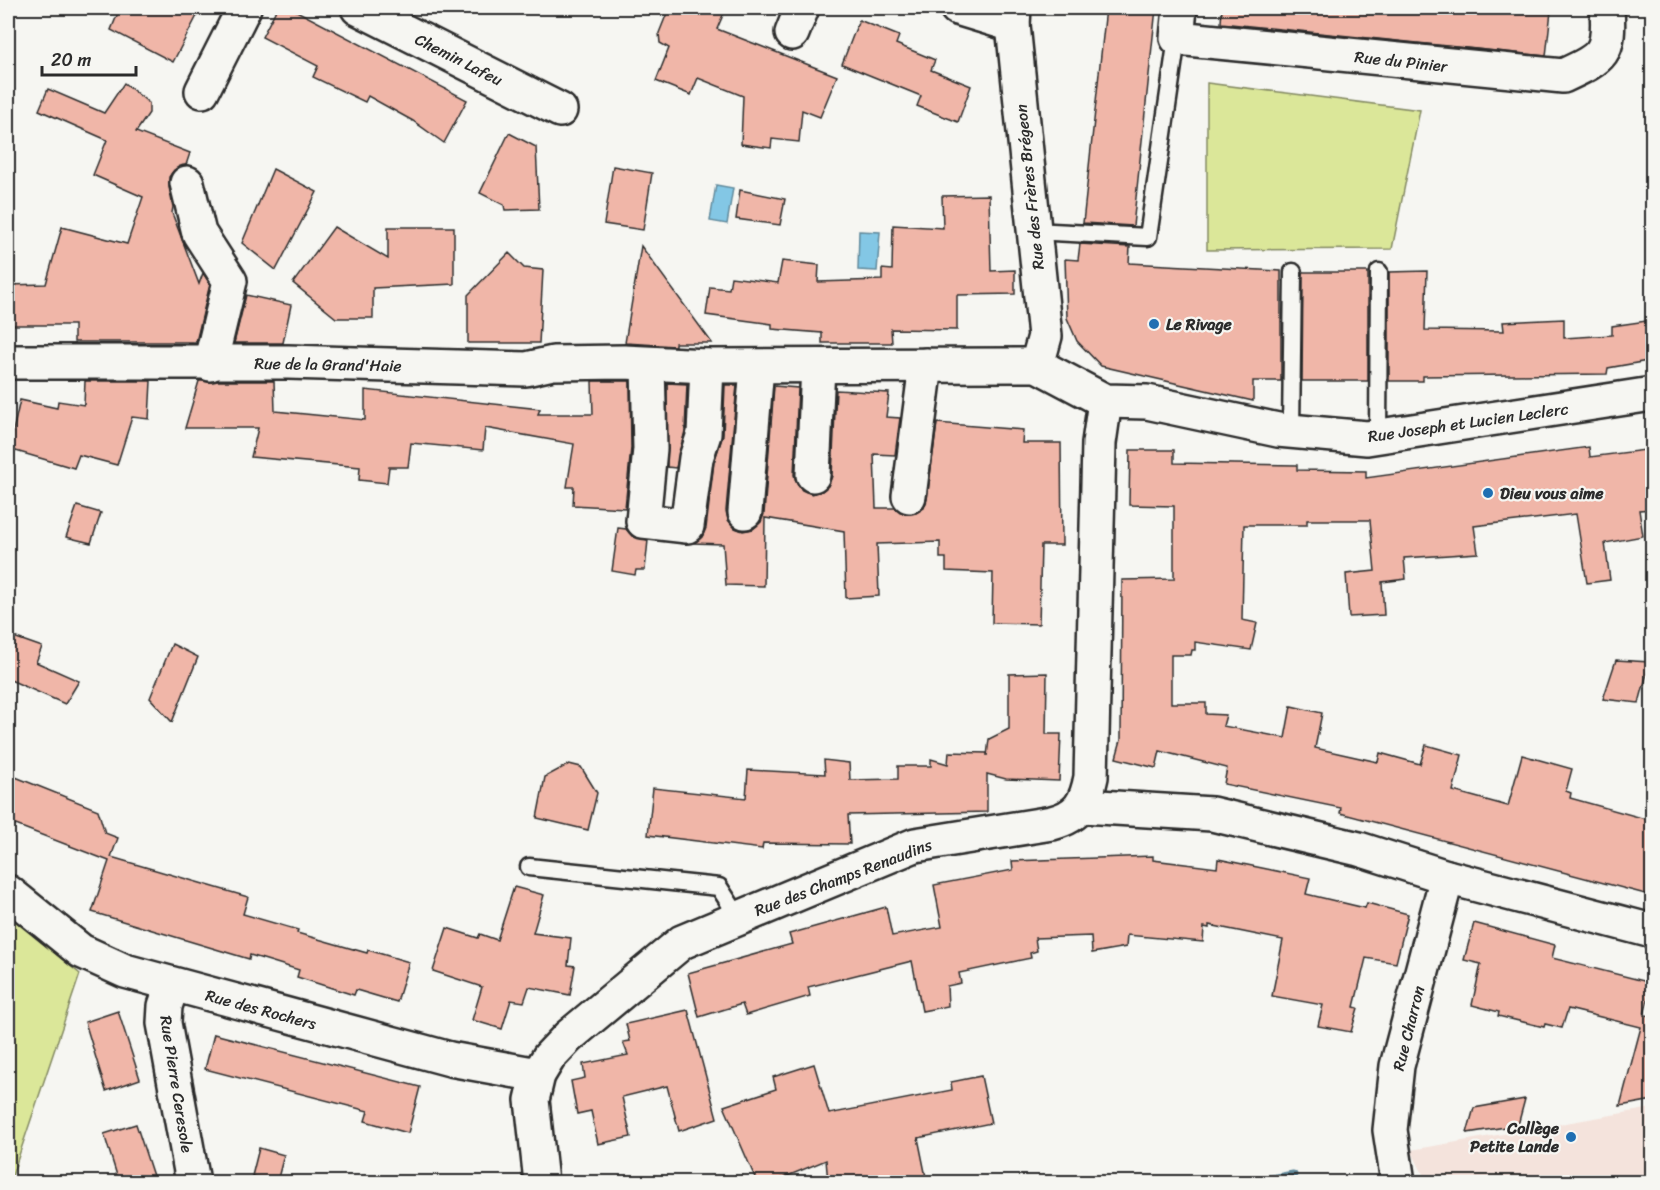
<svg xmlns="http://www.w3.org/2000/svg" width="1660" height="1190" font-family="Sriracha,sans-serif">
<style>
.built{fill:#f4e3dc}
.green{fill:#dbe799;stroke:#838962;stroke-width:1.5}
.water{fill:#83c7e5;stroke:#60899b;stroke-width:1.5}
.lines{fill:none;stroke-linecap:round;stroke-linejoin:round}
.stream{stroke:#60899b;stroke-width:9}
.building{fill:#f0b6a8;stroke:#2b2b2b;stroke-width:1.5}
.lane-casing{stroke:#2b2b2b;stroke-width:21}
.street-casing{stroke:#2b2b2b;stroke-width:38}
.lane{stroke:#f6f6f2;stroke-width:16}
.street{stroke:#f6f6f2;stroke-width:33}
.poi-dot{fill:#1f6fb2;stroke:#f6f6f2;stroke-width:2}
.labels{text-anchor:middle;stroke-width:4.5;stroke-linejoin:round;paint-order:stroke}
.street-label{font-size:16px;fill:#2b2b2b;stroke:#f6f6f2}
.poi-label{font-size:16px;font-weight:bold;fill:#2b2b2b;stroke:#f6f6f2;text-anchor:start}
</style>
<rect width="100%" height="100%" fill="#f6f6f2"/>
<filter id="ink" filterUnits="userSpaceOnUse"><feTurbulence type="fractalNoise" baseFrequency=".0167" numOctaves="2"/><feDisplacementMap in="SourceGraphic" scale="12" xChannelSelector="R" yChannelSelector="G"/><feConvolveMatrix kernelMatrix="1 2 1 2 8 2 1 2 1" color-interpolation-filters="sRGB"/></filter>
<g filter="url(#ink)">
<polygon class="built" points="1652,1108 1652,1182 1427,1182 1411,1150"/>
<g class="green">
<polygon points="1207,83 1420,110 1392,249 1207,250"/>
<polygon points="8,914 80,974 10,1182 8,1182"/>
</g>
<g class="water">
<polygon points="716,185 733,188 727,224 710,221"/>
<polygon points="859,231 880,232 877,271 858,270"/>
</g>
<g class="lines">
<polyline class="stream" points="1255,1182 1293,1175"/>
</g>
<g class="building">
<polygon points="120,8 201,8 173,62 111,30"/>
<polygon points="277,8 291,8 467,100 444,143 413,121 368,96 365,102 313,77 318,66 262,37"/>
<polygon points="669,8 726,8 717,29 837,76 820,117 802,110 799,142 772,139 771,148 741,144 743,96 698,78 691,95 656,81 669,48 660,43 659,33"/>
<polygon points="1106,8 1156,8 1133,226 1083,223"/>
<polygon points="1222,8 1516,8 1551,11 1546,56 1221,23"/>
<polygon points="859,20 899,36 896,44 935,60 931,70 971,86 958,122 917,106 921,96 842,64"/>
<polygon points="124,83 149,103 149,113 136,132 190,153 186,165 174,170 169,177 169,187 173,207 172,213 199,284 203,273 210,284 196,342 74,342 74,325 8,325 8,285 46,284 62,227 127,244 143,197 93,175 107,140 39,110 48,89 104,113"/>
<polygon points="509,133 536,147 539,209 505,210 504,205 480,193"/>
<polygon points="613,166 652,173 643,230 604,224"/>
<polygon points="273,169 317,192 276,270 242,243"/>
<polygon points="740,190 785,199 780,225 736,219"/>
<polygon points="989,195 991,271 1015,270 1015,294 957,295 957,330 891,329 892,343 822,343 822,333 772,329 772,324 706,315 710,287 729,289 731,277 778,283 782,261 819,265 818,282 882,280 882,269 892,270 893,225 943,228 942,196"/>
<polygon points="334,227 388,259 388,227 454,227 454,284 373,288 373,318 336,318 293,283"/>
<polygon points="1080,244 1130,247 1129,263 1281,271 1281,381 1253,381 1253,401 1101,366 1077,341 1067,318 1065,259 1078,260"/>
<polygon points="641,246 712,343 675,343 675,346 625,343"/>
<polygon points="509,253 524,268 543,270 539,343 468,343 468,295"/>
<polygon points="1427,271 1425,330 1504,331 1503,322 1564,319 1564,338 1612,335 1612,326 1653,320 1653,360 1608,368 1607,374 1423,376 1423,381 1389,381 1389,272"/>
<polygon points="1303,272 1368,272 1368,381 1302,381"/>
<polygon points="246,295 291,305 283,343 234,343"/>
<polygon points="85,381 151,381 149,419 132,417 117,465 79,455 74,468 9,449 20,400 57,408 58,401 84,405"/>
<polygon points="199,381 274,381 275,411 365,420 365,390 540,409 538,414 593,414 592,381 630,381 631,448 625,508 573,505 574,487 567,487 574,444 485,428 483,450 411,443 408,467 389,467 387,483 359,480 360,467 251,457 258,428 185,428"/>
<polygon points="667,383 687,384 685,431 676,468 667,467"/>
<polygon points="725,385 737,385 726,511 728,520 735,528 743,531 753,529 761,522 764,514 774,386 798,388 794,475 797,484 802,490 812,494 822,491 828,486 832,476 836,390 889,393 886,417 900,418 895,455 874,454 876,508 896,508 906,514 916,513 924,508 927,499 937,423 1023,430 1022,443 1061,443 1062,545 1041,545 1039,624 992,623 993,573 946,571 946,558 940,558 940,542 877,544 879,596 846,598 844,531 765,518 764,586 726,585 723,544 694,543 702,537 706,528 714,462 723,435"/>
<polygon points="1589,447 1590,457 1653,449 1653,509 1639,510 1643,536 1605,543 1610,580 1587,583 1576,514 1474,526 1478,553 1404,558 1406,579 1382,582 1384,615 1349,617 1346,574 1375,571 1370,520 1307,520 1307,525 1244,525 1242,620 1257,623 1251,650 1195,642 1195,650 1192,650 1191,655 1171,655 1171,703 1206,703 1206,714 1226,715 1223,726 1285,738 1291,706 1322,713 1315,748 1378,762 1380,753 1420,764 1426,745 1462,755 1453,791 1508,806 1522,755 1572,769 1566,791 1571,793 1570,798 1653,821 1653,896 1340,813 1341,808 1224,784 1227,768 1160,751 1156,768 1116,758 1121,740 1122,580 1174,579 1174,506 1129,505 1130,450 1174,450 1174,463 1297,465 1297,470 1366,471 1366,478"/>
<polygon points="77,506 101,513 91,543 66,537"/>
<polygon points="618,528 626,529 632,536 648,540 645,570 636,570 635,575 612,571"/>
<polygon points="8,635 42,647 36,662 79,681 65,704 8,679"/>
<polygon points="172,644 198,657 172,722 150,698"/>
<polygon points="1616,660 1650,662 1639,703 1603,699"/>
<polygon points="1047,673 1046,734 1061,734 1059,781 1006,779 987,774 987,812 848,815 850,844 763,843 762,849 648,835 653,788 746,798 748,770 825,774 824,760 849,763 850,780 898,779 898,766 931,766 931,759 948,764 949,752 987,753 987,756 989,739 1009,729 1009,674"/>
<polygon points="569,764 581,767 597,793 588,830 537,818 545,777"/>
<polygon points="8,774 98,810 105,833 118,838 111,857 248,897 243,914 298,930 297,933 367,953 368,950 409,962 397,1002 356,990 354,995 297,977 299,970 250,955 249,959 92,912 109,861 8,822"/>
<polygon points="1153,856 1153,860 1217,868 1218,859 1310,878 1306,894 1365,908 1367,903 1408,914 1396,963 1366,958 1354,1007 1358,1008 1351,1032 1318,1026 1323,1005 1272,996 1283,940 1209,925 1209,928 1204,927 1203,942 1127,935 1126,947 1092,953 1091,936 1035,938 1037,951 1030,953 1031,958 959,973 961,983 947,986 948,1006 922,1011 912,961 808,987 810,996 746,1015 742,1004 699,1017 688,973 792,944 789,934 886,907 892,936 942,927 934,885 1013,870 1012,861"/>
<polygon points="514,887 544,895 533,933 571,938 568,965 575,966 570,995 529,987 524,1002 511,1000 502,1029 472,1020 482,987 433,971 447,928 478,938 480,934 497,940"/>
<polygon points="1474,923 1555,945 1552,958 1652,983 1644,1015 1653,1016 1653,1100 1620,1106 1641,1027 1568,1009 1562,1028 1545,1024 1544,1027 1498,1016 1499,1012 1472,1005 1481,964 1464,960"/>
<polygon points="688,1010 717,1118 679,1131 667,1086 622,1097 631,1137 598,1144 591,1111 577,1114 571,1081 585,1078 583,1064 628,1055 623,1042 630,1041 626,1024"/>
<polygon points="118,1011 140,1079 106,1091 85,1022"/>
<polygon points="214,1034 420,1087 408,1133 365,1121 368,1111 205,1069"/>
<polygon points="814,1064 829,1114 952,1090 951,1082 981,1076 991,1123 918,1138 927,1182 828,1182 826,1160 773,1182 757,1182 724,1106 776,1089 773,1077"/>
<polygon points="1525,1099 1518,1125 1467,1133 1474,1108"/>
<polygon points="136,1124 155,1182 119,1182 104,1134"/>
<polygon points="259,1148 284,1155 277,1182 252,1176"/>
</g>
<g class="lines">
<g class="lane-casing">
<g id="lane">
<polyline points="1033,231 1148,237 1177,38"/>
<polyline points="1291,431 1293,272"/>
<polyline points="1378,437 1379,272"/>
<polyline points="529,867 719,887 739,918"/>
</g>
</g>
<g class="street-casing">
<g id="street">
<polyline points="358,8 560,110"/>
<polyline points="957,8 1013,25"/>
<polyline points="1014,8 1013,25 1045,336 1037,365"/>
<path d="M1180 8 1177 38 1563 76C1604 57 1610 54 1607 8"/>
<polyline points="792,33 802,8"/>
<polyline points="202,91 244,8"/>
<polyline points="187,183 199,233 230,281 210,364"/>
<polyline points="8,362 288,362 526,369 553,363 624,362 707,366 1037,365 1105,401 1147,402 1278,430 1367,438 1652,394"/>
<polyline points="648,365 650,449 643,521 687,526 696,458 704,434 707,366"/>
<polyline points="813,475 818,366"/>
<polyline points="909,496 926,365"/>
<polyline points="745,512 757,367"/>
<polyline points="1083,806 1212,814 1359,849 1447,877 1652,931"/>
<polyline points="8,892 81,951 125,971 450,1059 538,1075"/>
<polyline points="172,986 165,1006 164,1023 193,1182"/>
<path d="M541 1182 532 1100 538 1075 549 1057 568 1037 682 942 915 845 1052 823C1079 816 1086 803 1091 777L1099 443 1105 401"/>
<polyline points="1398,1182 1390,1130 1397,1066 1447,877"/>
</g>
</g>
<use href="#lane" class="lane"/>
<use href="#street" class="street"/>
</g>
</g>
<g class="poi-dot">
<circle cx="1154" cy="324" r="6"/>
<circle cx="1488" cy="493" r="6"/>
<circle cx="1571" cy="1137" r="6"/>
</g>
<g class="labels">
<g class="street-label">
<text transform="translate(459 59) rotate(27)" y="6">Chemin Lafeu</text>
<text transform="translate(1401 61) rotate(6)" y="6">Rue du Pinier</text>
<text transform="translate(1029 187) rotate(-96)" y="6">Rue des Frères Brégeon</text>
<text transform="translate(328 364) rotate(1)" y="6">Rue de la Grand'Haie</text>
<text transform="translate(1468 422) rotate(-8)" y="6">Rue Joseph et Lucien Leclerc</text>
<text transform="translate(843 877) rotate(-21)" y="6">Rue des Champs Renaudins</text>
<text transform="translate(261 1009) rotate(15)" y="6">Rue des Rochers</text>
<text transform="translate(1408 1028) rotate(-76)" y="6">Rue Charron</text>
<text transform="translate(177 1084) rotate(81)" y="6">Rue Pierre Ceresole</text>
</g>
<g class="poi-label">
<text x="1166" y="330">Le Rivage</text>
<text x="1500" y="499">Dieu vous aime</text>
<text x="1559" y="1134" text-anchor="end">Collège<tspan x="1559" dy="18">Petite Lande</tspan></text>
</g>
</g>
<rect width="1660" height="1190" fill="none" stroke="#f6f6f2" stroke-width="30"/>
<rect x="15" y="15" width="1630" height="1160" fill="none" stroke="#2b2b2b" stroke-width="2" filter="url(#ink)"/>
<path d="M42 66v9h94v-9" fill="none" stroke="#2b2b2b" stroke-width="3"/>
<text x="51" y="66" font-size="18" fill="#2b2b2b" stroke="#f6f6f2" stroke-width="4.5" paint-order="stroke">20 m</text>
</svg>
